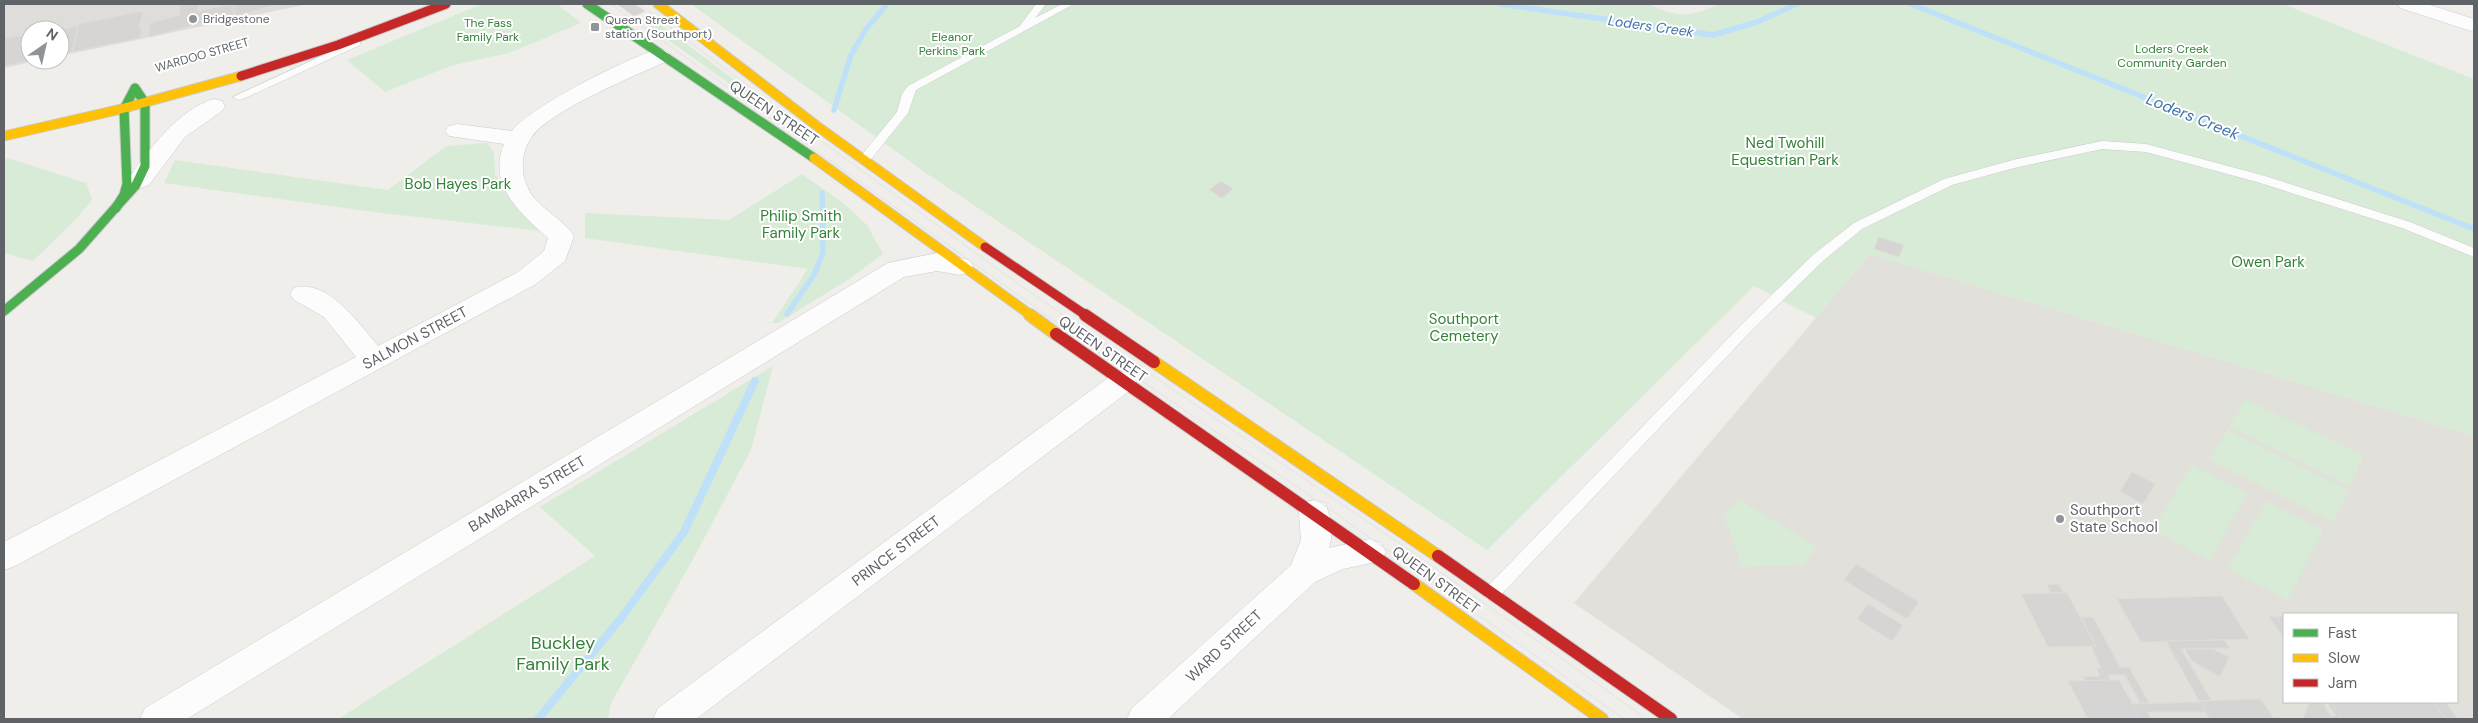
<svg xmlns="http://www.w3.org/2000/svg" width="2478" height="723" font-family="'DM Sans',sans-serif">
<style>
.industrial{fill:#dfddda}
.education{fill:#e2e0da;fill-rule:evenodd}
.green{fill:#d8ebd6}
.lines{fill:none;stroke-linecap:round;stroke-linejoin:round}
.stream-far1{stroke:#bfe0f9;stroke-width:5.5}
.stream{stroke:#bfe0f9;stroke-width:8}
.building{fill:#d6d5d3;stroke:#deddd9}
.lane-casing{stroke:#cbcccc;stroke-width:1}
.street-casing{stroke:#cbcccc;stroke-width:1}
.fast-casing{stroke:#cacacb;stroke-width:11}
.slow-far1-casing{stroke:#cacacb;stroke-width:11}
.slow-casing{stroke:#cacacb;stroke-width:14}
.jam-far1-casing{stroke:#cacacb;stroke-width:11}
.jam-casing{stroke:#cacacb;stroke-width:14}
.lane{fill:#fdfcfc;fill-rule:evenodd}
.street{fill:#fdfcfc;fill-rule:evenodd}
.fast{stroke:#4caf50;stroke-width:9}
.slow-far1{stroke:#ffc107;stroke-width:9}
.slow{stroke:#ffc107;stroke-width:12}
.jam-far1{stroke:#c62828;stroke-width:9}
.jam{stroke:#c62828;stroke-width:12}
.tram{stroke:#e4e4e4;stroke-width:1}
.poi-dot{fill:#919496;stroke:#fff;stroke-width:2}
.labels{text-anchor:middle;stroke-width:4;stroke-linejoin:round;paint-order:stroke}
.far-poi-label{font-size:12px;fill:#5f6368;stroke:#fff;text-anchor:start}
.far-park-label{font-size:12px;fill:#348238;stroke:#fff}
.far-street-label{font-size:12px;fill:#5f6368;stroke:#fff}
.far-water-label{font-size:14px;font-style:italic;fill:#4174aa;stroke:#fff}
.street-label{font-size:15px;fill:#5f6368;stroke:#fff}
.park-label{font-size:15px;fill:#348238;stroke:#fff}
.poi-label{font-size:15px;fill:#5f6368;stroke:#fff;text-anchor:start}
.water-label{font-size:16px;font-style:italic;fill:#4174aa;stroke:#fff}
.near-park-label{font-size:18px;fill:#348238;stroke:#fff}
</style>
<rect width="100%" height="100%" fill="#efeeea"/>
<polygon class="industrial" points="4,4 308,4 60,56 60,30 30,30 30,60 41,60 4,68"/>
<path class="education" d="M1870 254 2474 436V719H1743L1574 603ZM2284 614H2457V702H2284Z"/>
<g class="green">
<polygon points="482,4 557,4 581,23 509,53 453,65 385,92 347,60"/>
<path d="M691 4H1648C1681 18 1687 18 1719 4H2283L2474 79V436L1870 254 1816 318 1754 286 1487 550 926 173Z"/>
<polygon points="658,23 668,30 665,32 667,34 671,32 766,104 761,106 650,27"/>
<polygon points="487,143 494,152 495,175 528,212 540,231 382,213 164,183 175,160 388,190 446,146"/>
<polygon points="8,158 86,183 92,200 77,218 33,261 4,253 4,159"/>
<polygon points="802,174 842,202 867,225 883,254 849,279 778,323 772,323 808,269 585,238 585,213 729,220"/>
<polygon points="773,366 751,450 692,561 611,703 608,719 338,719 595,556 540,507"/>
<polygon points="2245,399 2364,456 2350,486 2229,427"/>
<polygon points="2227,430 2349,490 2333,522 2210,460"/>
<polygon points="2192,465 2247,493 2210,561 2153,530"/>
<polygon points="1738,499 1817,547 1804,565 1742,567 1724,516"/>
<polygon points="2266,501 2323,530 2288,601 2228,569"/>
</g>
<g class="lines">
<g class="stream-far1">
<polyline points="1500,4 1713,35 1757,22 1797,4"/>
<polyline points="1911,4 2474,229"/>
<polyline points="834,110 851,55 866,29 887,4"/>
<polyline points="787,314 814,275 823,253 822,193"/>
</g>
<polyline class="stream" points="538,719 622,617 684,532 755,381"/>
</g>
<g class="building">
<polygon points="179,4 198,4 198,11 233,4 234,15 148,37 150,23 180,15"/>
<polygon points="233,4 279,4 235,16"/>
<polygon points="617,4 634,4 645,11 634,16"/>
<polygon points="143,11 139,28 142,27 140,38 72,52 79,24"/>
<polygon points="78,26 72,52 60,54 60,30 58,30"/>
<polygon points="17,36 30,36 30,60 33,60 4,66 4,39"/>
<polygon points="1221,181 1233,189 1222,198 1209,190"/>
<polygon points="1879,237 1904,245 1899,257 1874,249"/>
<polygon points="2132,472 2155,484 2143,504 2120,491"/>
<polygon points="1856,564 1919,602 1907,619 1844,580"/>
<polygon points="2058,584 2064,593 2051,593 2047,585"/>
<polygon points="2051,593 2067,593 2096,646 2048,647 2021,594"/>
<polygon points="2222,596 2249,639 2141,642 2117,599"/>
<polygon points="1868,604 1903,625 1892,641 1857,619"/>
<polygon points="2268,615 2276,617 2284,629 2284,639"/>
<polygon points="2284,616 2284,629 2276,617"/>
<polygon points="2081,617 2093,617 2120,667 2129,667 2149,703 2140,703 2125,675 2108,675 2110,680 2085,681 2083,677 2100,676 2096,668 2101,668 2091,646 2096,646"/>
<polygon points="2224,640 2230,648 2181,649 2211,700 2199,701 2166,641"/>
<polygon points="2185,649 2213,649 2229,657 2220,677 2191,660"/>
<polygon points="2119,680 2141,719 2088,719 2068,681"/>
<polygon points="2261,699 2274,719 2210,719 2199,701"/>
<polygon points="2200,702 2206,712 2148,712 2151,719 2141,719 2132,704"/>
<polygon points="2309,702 2323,702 2332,719 2303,719"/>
<polygon points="2327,702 2331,702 2342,719 2332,719 2330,716 2336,716"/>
<polygon points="2331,702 2433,702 2446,719 2342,719"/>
<polygon points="2433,702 2446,702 2458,719 2446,719"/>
</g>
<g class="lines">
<g class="lane-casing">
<g id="lane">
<polygon points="1036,4 1046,4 1035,18 1062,4 1074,4 916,90 908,113 868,163 860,163 858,160 860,157 897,112 902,94 908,86 1020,26"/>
<polygon points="356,40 360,41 360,45 243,99 239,100 233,97"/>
<polygon points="2102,141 2146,144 2265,176 2410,222 2474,248 2474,257 2402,228 2257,182 2146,152 2102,149 2014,168 1952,185 1862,229 1824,260 1752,330 1498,598 1492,600 1486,598 1484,593 1486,588 1742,324 1814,254 1854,223 1944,179 2013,160"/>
</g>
</g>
<g class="street-casing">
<g id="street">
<polygon points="2397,4 2427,4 2474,19 2474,32 2400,8"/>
<path d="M659 49 667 51 670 56 667 61C635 76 548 111 531 138 522 151 520 171 527 186 535 207 562 217 574 236L565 261 536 284 15 566 4 570V542L356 357 324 317 294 300 290 294 294 288C327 278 359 323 378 346L518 272 544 251 548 238C520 212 487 186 504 144L449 136 445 131 449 126 457 124 512 131C529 107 629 57 659 49Z"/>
<path d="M214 99 222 101 225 106 222 111 185 137 149 185 140 188 131 185 128 180C147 151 180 108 214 99Z"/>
<polygon points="937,253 969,260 973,266 969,272 960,275 937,271 904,277 187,719 140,719 145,708 888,263"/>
<polygon points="1122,372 1132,375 1136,382 1132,389 696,719 653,719 658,708 1112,375"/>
<path d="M1314 500 1325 503C1331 516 1334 534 1329 548L1370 539 1381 543 1386 552 1381 561 1343 569 1315 582 1168 719H1127L1132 708 1291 565 1301 540 1299 512 1303 503Z"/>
</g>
</g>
<g class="fast-casing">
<g id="fast">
<polyline points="587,4 814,158"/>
<polygon points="135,88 145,103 145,166 136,185 117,206 124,195 127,184 124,109"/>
<polyline points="116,208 117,206"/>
<polyline points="4,311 79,249 117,206"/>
</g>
</g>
<g class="slow-far1-casing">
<g id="slow-far1">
<polyline points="658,4 821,129 985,247"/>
<polyline points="4,136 117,110 241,76"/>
<polyline points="814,158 1032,316"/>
</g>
</g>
<g class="slow-casing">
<g id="slow">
<polyline points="1030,315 1056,334"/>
<polyline points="1154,362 1438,556"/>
<polyline points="1414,584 1602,719"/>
</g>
</g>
<g class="jam-far1-casing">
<g id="jam-far1">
<polyline points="241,76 338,45 446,4"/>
<polyline points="985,247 1087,316"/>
</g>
</g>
<g class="jam-casing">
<g id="jam">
<polyline points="1085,315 1154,362"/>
<polyline points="1056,334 1414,584"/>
<polyline points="1438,556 1671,719"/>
</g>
</g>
<use href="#lane" class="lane"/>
<use href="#street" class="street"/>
<use href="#fast" class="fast"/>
<use href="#slow-far1" class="slow-far1"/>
<use href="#slow" class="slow"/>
<use href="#jam-far1" class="jam-far1"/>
<use href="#jam" class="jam"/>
<g class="tram">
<polyline points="611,4 1071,333 1331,510 1624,719"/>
<polyline points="639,4 840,155 1034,295 1421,558 1647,719"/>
</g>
</g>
<g class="poi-dot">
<circle cx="193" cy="19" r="5"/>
<rect x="590" y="22" width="10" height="10" rx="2.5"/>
<circle cx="2060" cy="519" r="5"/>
</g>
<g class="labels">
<g class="far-poi-label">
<text x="203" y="23">Bridgestone</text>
<text x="605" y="24">Queen Street<tspan x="605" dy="14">station (Southport)</tspan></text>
</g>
<g class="far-park-label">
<text x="488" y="27">The Fass<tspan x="488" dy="14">Family Park</tspan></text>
<text x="952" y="41">Eleanor<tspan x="952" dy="14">Perkins Park</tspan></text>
<text x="2172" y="53">Loders Creek<tspan x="2172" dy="14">Community Garden</tspan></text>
</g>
<g class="far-street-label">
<text transform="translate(202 55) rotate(-16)" y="4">WARDOO STREET</text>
</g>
<g class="far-water-label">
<text transform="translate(1651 26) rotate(8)" y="5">Loders Creek</text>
</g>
<g class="street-label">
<text transform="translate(774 113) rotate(34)" y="5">QUEEN STREET</text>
<text transform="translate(415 338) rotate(-28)" y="5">SALMON STREET</text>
<text transform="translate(1103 349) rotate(35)" y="5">QUEEN STREET</text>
<text transform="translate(527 494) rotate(-31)" y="5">BAMBARRA STREET</text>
<text transform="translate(896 551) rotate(-37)" y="5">PRINCE STREET</text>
<text transform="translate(1436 580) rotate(36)" y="5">QUEEN STREET</text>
<text transform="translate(1224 646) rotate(-43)" y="5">WARD STREET</text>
</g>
<g class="park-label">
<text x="1785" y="148">Ned Twohill<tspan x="1785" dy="17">Equestrian Park</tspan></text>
<text x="458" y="189">Bob Hayes Park</text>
<text x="801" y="221">Philip Smith<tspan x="801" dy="17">Family Park</tspan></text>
<text x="2268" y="267">Owen Park</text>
<text x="1464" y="324">Southport<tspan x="1464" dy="17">Cemetery</tspan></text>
</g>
<g class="poi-label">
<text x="2070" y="515">Southport<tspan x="2070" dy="17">State School</tspan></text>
</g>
<g class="water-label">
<text transform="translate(2193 116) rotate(22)" y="6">Loders Creek</text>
</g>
<g class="near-park-label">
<text x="563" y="649">Buckley<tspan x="563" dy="21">Family Park</tspan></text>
</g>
</g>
<rect width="2478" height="723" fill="none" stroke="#5f6368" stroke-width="10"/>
<rect x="2283" y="613" width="175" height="90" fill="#ffffff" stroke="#bfc1c3"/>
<rect x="2293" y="629" width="25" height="8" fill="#4caf50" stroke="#bfc1c3"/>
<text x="2328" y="638" font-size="15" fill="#5f6368">Fast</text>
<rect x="2293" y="654" width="25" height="8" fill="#ffc107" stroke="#bfc1c3"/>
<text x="2328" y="663" font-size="15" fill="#5f6368">Slow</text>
<rect x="2293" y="679" width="25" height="8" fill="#c62828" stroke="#bfc1c3"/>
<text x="2328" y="688" font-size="15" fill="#5f6368">Jam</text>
<g transform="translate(45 45) rotate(34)"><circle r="24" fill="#ffffff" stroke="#bfc1c3"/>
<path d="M0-4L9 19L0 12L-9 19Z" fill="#919496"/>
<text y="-8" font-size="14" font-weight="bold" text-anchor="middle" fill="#5f6368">N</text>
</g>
</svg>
